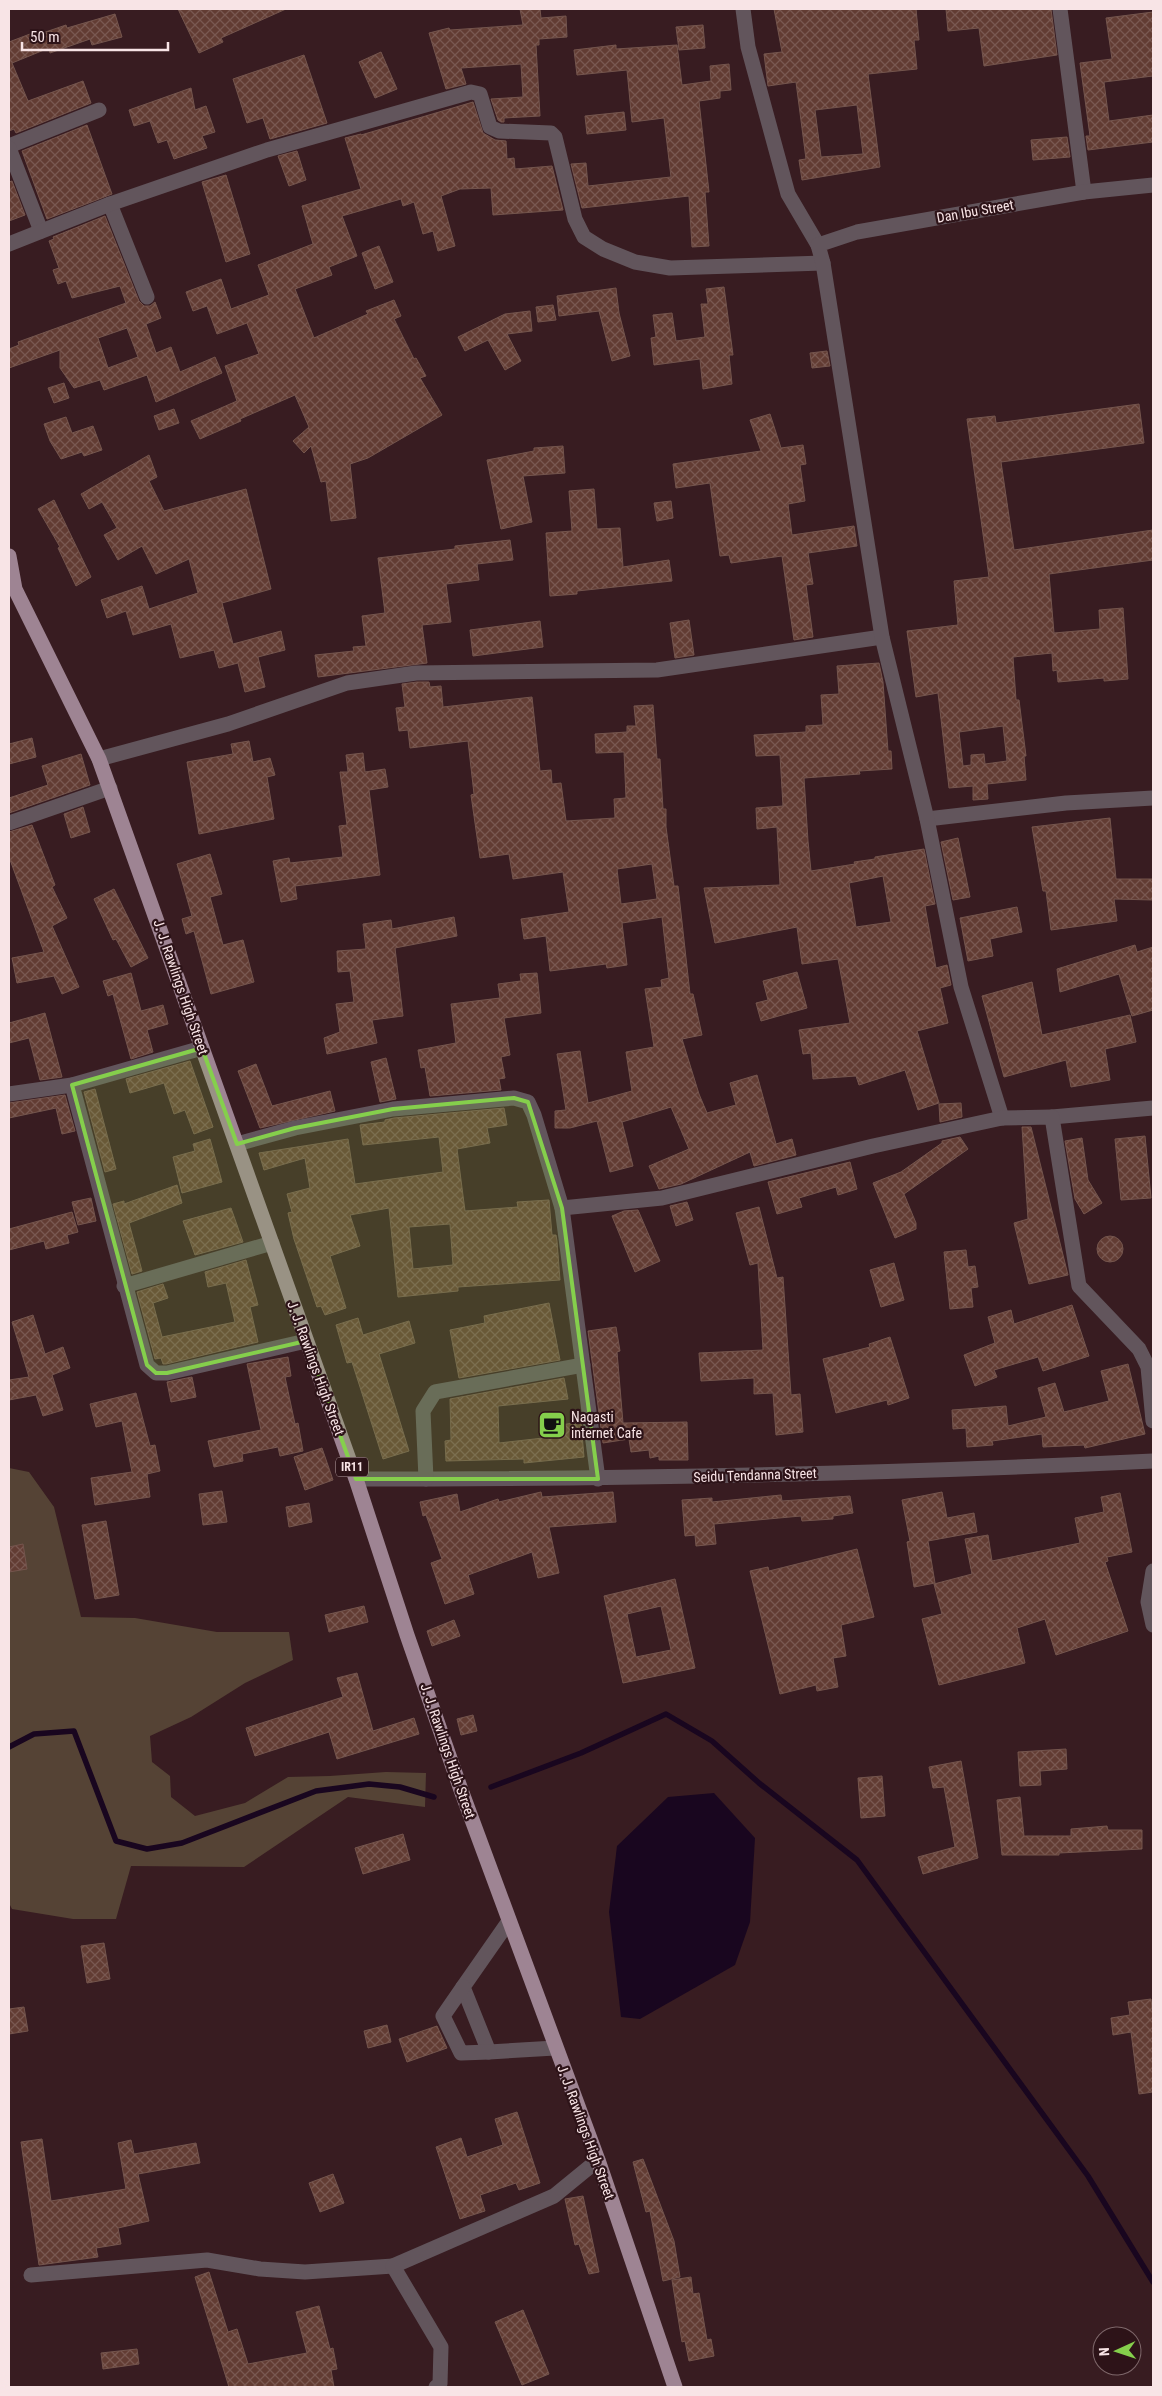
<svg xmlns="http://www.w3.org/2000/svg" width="1162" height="2396" font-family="'Roboto Condensed',sans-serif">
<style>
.green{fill:#554335}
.water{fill:#19061f}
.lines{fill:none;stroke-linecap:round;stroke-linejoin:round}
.stream{stroke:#19061f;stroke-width:5.5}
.building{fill:url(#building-cross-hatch);stroke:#74554d;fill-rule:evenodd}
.minor{stroke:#62555c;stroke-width:15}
.major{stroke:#9e8493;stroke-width:15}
.marked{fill:#85cf4c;fill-opacity:0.2;stroke:#85cf4c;stroke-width:4;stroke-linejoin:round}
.labels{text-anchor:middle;stroke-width:4.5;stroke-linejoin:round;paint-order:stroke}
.shield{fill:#2d1318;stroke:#bba5a8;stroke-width:1}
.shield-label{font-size:12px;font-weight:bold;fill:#f8e4e6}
.street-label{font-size:14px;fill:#f8e4e6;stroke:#2d1318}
.poi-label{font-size:14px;fill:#f8e4e6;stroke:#2d1318;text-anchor:start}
</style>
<defs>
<pattern id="building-cross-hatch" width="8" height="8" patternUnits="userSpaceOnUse" patternTransform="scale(1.25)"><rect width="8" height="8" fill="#623c33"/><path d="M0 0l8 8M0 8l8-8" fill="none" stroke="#795851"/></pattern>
</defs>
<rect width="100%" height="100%" fill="#381c21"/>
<polygon class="green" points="9,1468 29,1472 54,1507 81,1617 135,1618 217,1632 289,1632 293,1660 245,1683 191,1717 150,1736 152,1762 170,1776 171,1797 195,1816 245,1803 288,1777 330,1776 386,1772 426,1773 425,1807 348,1797 244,1867 131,1866 116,1919 73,1919 12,1909 9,1903"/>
<polygon class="water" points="714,1793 755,1838 750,1922 735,1965 640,2019 621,2017 609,1912 617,1846 668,1797"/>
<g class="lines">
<g class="stream">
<polyline points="9,1747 34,1734 74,1731 116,1841 147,1849 182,1843 316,1791 369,1784 400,1787 434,1797"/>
<polyline points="491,1787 581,1753 666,1714 712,1741 759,1783 857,1860 1088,2176 1153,2282"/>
</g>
</g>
<g class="building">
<polygon points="178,9 286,9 221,38 223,42 199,53"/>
<polygon points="520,9 540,9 541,18 566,16 567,37 539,39 539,45 536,45 540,116 504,118 504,122 501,122 498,120 491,99 523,97 521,64 461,68 466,84 446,89 429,33 449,28 450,30 523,25"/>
<path d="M774 9H916L919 40H914L917 69 868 74 880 167 802 180 799 160 806 159 796 82 768 86 764 54 782 52ZM857 105 863 154 821 157 815 110Z"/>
<polygon points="946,9 1051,9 1057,55 984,66 979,28 948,31"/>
<polygon points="1153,12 1153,76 1104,82 1109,121 1153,115 1153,142 1088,150 1086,136 1090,136 1080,63 1112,59 1106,18"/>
<polygon points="115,14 122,37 92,45 90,39 50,53 49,48 12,63 28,101 83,81 91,103 16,133 14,129 9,131 9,42 30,34 31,37 66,25 67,28"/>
<polygon points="703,25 705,48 679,50 676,27"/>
<polygon points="616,45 616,49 677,45 682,85 711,81 710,66 729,64 731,90 720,91 720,98 699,101 709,192 705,192 709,246 692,247 689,196 582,208 571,164 586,163 588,186 671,177 664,118 632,122 627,70 577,75 574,50"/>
<polygon points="381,52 397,89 375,98 359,62"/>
<polygon points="304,55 327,123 270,139 263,118 247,123 233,79"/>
<polygon points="191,88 195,110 206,106 215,132 202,136 207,148 174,159 167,140 158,143 150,121 134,126 129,110"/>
<polygon points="473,102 483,133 495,140 506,141 507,159 514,158 515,169 552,166 563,210 493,215 491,188 460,189 441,196 455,246 438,251 433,231 423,234 414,202 403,206 401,199 342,216 357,256 329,267 332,275 295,289 314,338 368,314 366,311 394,300 401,316 394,319 414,359 416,358 426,376 420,378 442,415 368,458 350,464 356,518 331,521 326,481 321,482 311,446 304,453 293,441 309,427 295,395 240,419 241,421 200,439 191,421 237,401 225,366 259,354 247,323 217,334 207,306 193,311 186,292 221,279 231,309 269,295 258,265 313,244 302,206 361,189 345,138 361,134 361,135"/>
<polygon points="624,112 626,130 587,134 585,116"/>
<polygon points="87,125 112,194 47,219 22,151"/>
<polygon points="1067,137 1070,157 1033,160 1031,140"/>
<polygon points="297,151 306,180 289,186 278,156"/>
<polygon points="226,175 250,254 226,262 202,182"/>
<polygon points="12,181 25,215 9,221 9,182"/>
<path d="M105 216 139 301 144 306H150L155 302 161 318 146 324 156 353 171 347 180 372 215 357 222 373 156 402 147 375 104 390 100 380 74 388 60 368V350L9 368V349L19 345 18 342 126 303 120 286 72 298 66 281 58 284 53 270 59 268 49 241 54 239 53 237ZM127 328 138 357 108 368 98 338Z"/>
<polygon points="379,246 393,282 375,289 362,253"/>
<polygon points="724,287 733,355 729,355 732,384 703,389 700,359 654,365 651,338 656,337 653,315 672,313 676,341 705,337 701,304 708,304 706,289"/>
<polygon points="616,288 619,313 630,356 612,361 599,311 559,316 557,296"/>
<polygon points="553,305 556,320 538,322 536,307"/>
<polygon points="530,311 532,331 507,334 521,361 505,370 488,340 465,351 458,337 505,314"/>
<polygon points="827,351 830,366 812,368 810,353"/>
<polygon points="64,383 69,398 54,403 48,388"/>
<path d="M1139 404 1144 443 1001 462 1014 550 1153 530V560L1049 574 1054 633 1100 629 1099 610 1123 608 1128 679 1104 681V678L1058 682 1057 670 1053 671 1052 653 1013 657 1016 700H1019L1026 756H1024L1026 780 987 784 988 799 973 800V786L949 788 938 693 916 697 907 631 958 625 954 581 989 577 967 419 995 416 996 423ZM1003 726 1007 761 985 764 984 754 971 755V765L963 766 959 732Z"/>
<polygon points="174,409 179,423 159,430 154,416"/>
<polygon points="770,414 781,448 803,445 806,464 800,465 805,501 788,504 792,535 854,526 857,546 808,553 813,584 806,585 813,637 794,640 782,556 731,563 729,555 720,556 710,483 676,488 673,464 761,451 750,420"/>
<polygon points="66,417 72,433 93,426 102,450 84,456 82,452 61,459 50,441 44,424"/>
<polygon points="563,446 565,473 523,476 532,522 501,529 487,460 534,451 534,448"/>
<polygon points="149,455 157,477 149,481 164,511 246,489 271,589 222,603 233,644 281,631 285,650 258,657 265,687 245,692 238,663 219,668 214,650 180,658 171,624 133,635 126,611 107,618 101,600 142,586 149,609 198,593 189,559 156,574 142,546 118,560 104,535 117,528 102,502 89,509 81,494"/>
<polygon points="594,489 597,529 620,528 623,567 669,560 672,581 577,591 577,594 550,596 546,533 572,531 569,491"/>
<polygon points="54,500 91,577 76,586 58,548 60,547 38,509"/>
<polygon points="671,501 673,518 657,521 654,503"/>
<polygon points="510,540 513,560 477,564 479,580 446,584 451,622 422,625 427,663 318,677 315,655 354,651 353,647 366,646 362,616 385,613 378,558 455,549 455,546"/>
<polygon points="689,620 694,655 675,658 670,623"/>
<polygon points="540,621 543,647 473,656 470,630"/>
<path d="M879 663 883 682 888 751H891L892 769 859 771 860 774 804 778 808 841 811 871 855 864 854 862 875 859V857L924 849 935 904 925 906 936 968 947 965 951 985 940 988 948 1023 917 1031 939 1103 918 1110 905 1070 859 1085 856 1076 813 1079 811 1053 803 1054 799 1030 850 1023 838 959 802 964 797 927 715 943 704 888 780 885 777 827 757 829 756 808 783 806 780 755 756 756 754 735 806 732V726L823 725 821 695 839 694 837 666ZM883 876 891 922 856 927 849 883Z"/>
<path d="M417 682H429L430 687 441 686 443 707 532 697 540 771 551 770 552 784 561 783 566 821 615 818 614 799 626 798 624 752 596 753 595 734 627 732V726H636L634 706 653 705 657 759H660L663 809H666V827L674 886H678L690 994H693L702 1035 682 1039 699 1094 707 1113 736 1105 730 1083 757 1075 776 1144 792 1139 796 1155 754 1166 750 1152 681 1184 659 1189 649 1166 689 1149 671 1107 622 1122 633 1166 610 1172 597 1121 570 1128H555V1111L566 1110 557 1054 580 1051 588 1103 632 1091 626 1052 654 1047 645 989 662 987 661 980 669 978 662 917 622 923 627 965 607 968 606 964 550 971 546 936 524 939 521 919 569 912 563 872 513 879 509 854 480 858 471 795 474 794 468 741 410 748 408 730 399 731 396 708 405 707 402 684ZM652 864 657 899 621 904 617 869Z"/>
<polygon points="32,738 36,757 9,764 9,744"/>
<polygon points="249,741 253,762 270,758 275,775 267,777 274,819 199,834 187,762 233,754 231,744"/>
<polygon points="363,753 365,772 385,769 388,787 369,790 380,875 295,886 297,899 281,902 273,861 289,858 290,863 343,857 339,826 347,825 340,772 348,772 346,755"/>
<polygon points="81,754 90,785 9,813 9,798 48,785 42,766"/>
<polygon points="83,807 90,832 71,838 64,814"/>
<polygon points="1110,818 1116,879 1153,879 1153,900 1114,899 1117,921 1051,930 1046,891 1043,891 1032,827"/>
<polygon points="32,825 55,885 52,887 67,918 52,926 79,987 62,994 54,976 17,983 12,958 44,952 9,857 9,832"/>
<polygon points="958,838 970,897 953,900 941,842"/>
<polygon points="210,854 222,894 210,897 223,945 243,940 254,982 211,994 194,931 186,934 182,919 192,916 177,864"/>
<polygon points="114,889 148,958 131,967 116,939 113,940 94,899"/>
<polygon points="1017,907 1022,932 990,939 993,956 968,961 960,918"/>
<polygon points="454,917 457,936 395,948 403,1016 372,1020 377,1043 327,1054 324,1038 340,1032 336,1004 354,1002 350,971 338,972 337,951 366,949 363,924 391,920 392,929"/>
<polygon points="1135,945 1137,952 1153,947 1153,1010 1132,1016 1119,974 1060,992 1057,969"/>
<polygon points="797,972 807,1008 761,1021 756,1003 768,1000 763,981"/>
<polygon points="131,973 141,1011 163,1005 168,1024 147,1030 153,1052 131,1059 113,994 108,996 103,981"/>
<polygon points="537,973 541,1013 504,1018 510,1055 501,1057 505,1078 499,1079 501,1090 430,1096 425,1067 421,1068 418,1050 456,1043 451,1004 500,998 498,984 521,981 520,974"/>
<polygon points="1032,982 1042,1035 1130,1015 1136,1042 1105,1049 1110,1080 1071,1087 1066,1060 1004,1077 982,996"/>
<polygon points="45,1013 62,1077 40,1080 29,1038 9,1043 9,1023"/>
<polygon points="386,1058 396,1099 380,1102 371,1062"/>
<polygon points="190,1061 213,1127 194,1134 185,1110 174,1114 164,1083 130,1093 126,1079"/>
<polygon points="256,1064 272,1106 330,1091 335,1111 260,1128 238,1071"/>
<polygon points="95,1089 116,1169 105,1172 84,1092"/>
<polygon points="65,1095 75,1131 62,1134 56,1108 9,1118 9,1103"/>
<polygon points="961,1103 962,1117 940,1122 939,1104"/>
<path d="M504 1108 507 1125 487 1128 490 1143 457 1149 465 1211 518 1207 517 1202 549 1200 552 1235H556L557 1241 560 1280 458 1287V1291L398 1297 389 1208 350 1215 360 1246 330 1256 346 1308 325 1315 321 1306 317 1307 294 1239 288 1213 292 1212 287 1194 310 1188 305 1158 264 1170 259 1153 348 1139 355 1184 443 1172 439 1137 363 1145 360 1125 385 1122V1120L394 1118ZM450 1224 453 1265 413 1269 409 1227Z"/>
<polygon points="1022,1127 1031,1127 1068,1275 1029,1284 1014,1223 1028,1219"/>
<polygon points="1145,1136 1151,1198 1121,1200 1115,1139"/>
<polygon points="960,1137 968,1149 904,1194 916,1223 916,1229 895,1238 873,1183 901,1172 942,1143 942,1141"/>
<polygon points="1082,1138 1088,1180 1102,1203 1084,1214 1075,1199 1065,1141"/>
<polygon points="210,1139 222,1182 182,1193 173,1157 195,1151 193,1144"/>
<polygon points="850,1162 857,1189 838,1195 836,1187 799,1198 802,1207 777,1214 768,1182"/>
<polygon points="177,1185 182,1203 129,1223 142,1271 132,1274 113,1204 124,1201 124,1204"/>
<polygon points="91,1198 96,1221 78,1225 72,1202"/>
<polygon points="687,1202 693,1220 676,1226 670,1206"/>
<polygon points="759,1207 777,1278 783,1277 791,1395 800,1394 803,1432 776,1435 773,1393 754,1394 754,1378 701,1381 699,1353 763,1350 758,1263 750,1265 736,1213"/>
<polygon points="231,1208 243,1242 195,1255 183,1221"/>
<polygon points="638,1210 660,1261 635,1272 612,1216 624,1211"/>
<polygon points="72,1212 78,1232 67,1235 69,1243 46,1249 44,1241 9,1250 9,1229"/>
<circle cx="1110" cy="1249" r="13"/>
<polygon points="966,1250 968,1267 975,1266 978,1287 971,1288 973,1307 950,1309 944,1252"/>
<polygon points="246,1260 258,1305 250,1307 258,1342 166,1364 163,1364 161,1358 155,1359 137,1292 163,1284 168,1298 153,1303 162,1337 235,1322 226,1283 208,1287 205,1272"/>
<polygon points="894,1263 904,1300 881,1307 870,1270"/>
<polygon points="549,1303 560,1360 459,1378 450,1330 485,1323 484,1316"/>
<polygon points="1072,1305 1089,1356 1043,1371 1038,1357 994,1370 997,1377 975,1386 964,1355 995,1343 988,1317 1011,1310 1014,1324"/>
<polygon points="33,1315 45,1354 63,1347 70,1368 52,1375 63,1410 43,1416 36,1395 9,1400 9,1380 29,1377 12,1322"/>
<polygon points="358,1318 363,1335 409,1321 415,1343 379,1354 409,1451 383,1459 352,1362 347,1363 336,1325"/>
<polygon points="616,1327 620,1351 617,1352 623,1423 687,1422 688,1460 659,1460 659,1456 650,1458 649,1450 631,1452 629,1439 603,1443 588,1331"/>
<polygon points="890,1337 909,1398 888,1405 887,1400 836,1413 823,1359 870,1347 869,1344"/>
<polygon points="288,1357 291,1376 285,1377 295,1424 298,1423 303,1451 280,1456 278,1447 242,1454 243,1461 214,1467 208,1441 261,1430 247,1364"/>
<polygon points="1128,1364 1145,1434 1085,1448 1084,1445 1043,1447 1042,1434 992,1441 993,1445 967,1447 966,1428 953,1429 952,1410 1006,1406 1008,1426 1046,1417 1038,1388 1055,1383 1064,1412 1109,1401 1101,1371"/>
<polygon points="192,1377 196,1397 171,1402 167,1382"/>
<polygon points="564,1378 568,1399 498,1406 499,1443 561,1436 560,1425 581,1422 584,1457 524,1463 524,1459 446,1461 445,1441 451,1440 450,1399"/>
<polygon points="136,1393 150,1446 155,1445 160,1471 147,1474 150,1497 95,1505 91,1478 132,1472 122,1421 96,1427 90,1404"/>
<polygon points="322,1448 333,1480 305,1490 294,1457"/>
<polygon points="222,1491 227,1522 203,1525 199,1494"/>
<polygon points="541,1492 542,1497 613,1492 616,1522 549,1527 559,1573 538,1578 532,1552 468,1575 474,1594 445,1604 431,1563 442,1559 426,1515 423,1516 420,1502 457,1494 460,1512 498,1499 499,1502"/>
<polygon points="942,1492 947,1518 974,1513 977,1532 928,1541 935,1583 914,1587 907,1542 910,1541 902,1500"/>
<polygon points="1120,1493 1132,1552 1107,1557 1108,1561 1105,1562 1128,1631 1056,1655 1045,1619 1017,1628 1025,1663 939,1685 922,1619 942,1614 934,1584 972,1574 965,1539 988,1535 992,1561 1080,1543 1075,1518 1104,1512 1101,1497"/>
<polygon points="781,1495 782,1501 850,1496 853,1513 833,1516 833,1519 802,1521 801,1516 714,1524 716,1544 696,1546 695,1535 685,1536 682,1500 712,1498 712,1502"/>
<polygon points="309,1503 312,1522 289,1527 286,1507"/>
<polygon points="106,1521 119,1595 95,1599 82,1525"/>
<polygon points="23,1544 27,1569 9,1572 9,1547"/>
<polygon points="857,1549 874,1617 841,1625 846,1656 833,1658 838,1687 817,1691 816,1685 780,1694 750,1571 768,1567 769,1571"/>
<path d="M675 1579 695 1668 623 1683 604 1596ZM661 1606 671 1650 636 1657 627 1614Z"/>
<polygon points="364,1606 368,1622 329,1632 325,1615"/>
<polygon points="454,1620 460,1636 432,1646 427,1631"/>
<polygon points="357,1673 373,1731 414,1718 419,1734 337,1759 329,1732 255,1756 246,1728 343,1697 337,1678"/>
<polygon points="473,1715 477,1731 461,1735 457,1719"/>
<polygon points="1066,1749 1067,1769 1040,1771 1041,1785 1020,1786 1018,1752"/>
<polygon points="961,1761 978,1858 923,1874 918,1857 955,1847 944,1787 933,1788 929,1767"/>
<polygon points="882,1776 885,1816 861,1818 858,1778"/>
<polygon points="1020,1797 1024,1836 1071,1836 1071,1829 1107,1826 1108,1830 1142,1830 1142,1849 1059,1853 1059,1855 1002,1855 997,1800"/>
<polygon points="403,1834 410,1860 363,1874 355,1848"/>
<polygon points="104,1943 110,1979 87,1983 81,1946"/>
<polygon points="1151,1999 1153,2016 1153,2092 1139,2094 1131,2032 1113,2035 1111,2018 1130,2015 1128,2002"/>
<polygon points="24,2007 28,2031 9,2034 9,2009"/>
<polygon points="387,2025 391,2042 368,2048 364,2031"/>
<polygon points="437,2026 447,2048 407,2062 399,2039"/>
<polygon points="517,2112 540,2183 519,2190 516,2183 480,2195 485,2211 460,2219 436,2147 461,2138 467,2157 503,2145 495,2119"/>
<polygon points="42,2139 51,2201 126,2189 118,2143 131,2140 134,2154 196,2143 200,2163 138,2174 149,2221 118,2228 121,2244 96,2248 98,2257 39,2265 21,2142"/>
<polygon points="643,2159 674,2241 680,2277 663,2281 650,2211 646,2212 633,2162"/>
<polygon points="333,2174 344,2203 320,2212 309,2183"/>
<polygon points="583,2196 599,2272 589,2274 579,2244 575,2245 565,2199"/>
<polygon points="209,2272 228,2332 237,2329 248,2364 307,2353 296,2312 319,2306 330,2349 333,2348 337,2369 331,2370 334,2387 229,2387 195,2277"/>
<polygon points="691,2277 693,2294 699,2293 707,2340 711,2339 714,2356 689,2361 685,2341 682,2342 672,2280"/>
<polygon points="523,2310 549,2374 522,2385 495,2322"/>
<polygon points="137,2349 139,2364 103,2369 101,2353"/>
</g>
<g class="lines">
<g class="minor">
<polyline points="743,9 748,47 788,194 818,245"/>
<polyline points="1060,9 1084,192"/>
<polyline points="9,146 99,110"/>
<polyline points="9,148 41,231"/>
<polyline points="110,204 147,297"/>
<polyline points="9,244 110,204 267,150 471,92 480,94 490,127 499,131 551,133 555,137 575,219 584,237 603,249 635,262 670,268 823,263"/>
<polyline points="99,759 228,724 347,683 416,673 657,670 882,637"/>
<polyline points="927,819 1066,803 1153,798"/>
<polyline points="9,823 110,788"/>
<polyline points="72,1085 147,1365 156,1373 167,1373 306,1341"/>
<polyline points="9,1094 72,1085 202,1048"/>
<polyline points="1052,1117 1153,1108"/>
<polyline points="1002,1118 961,987 927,819 882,637 823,263 818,245 857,232 1084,192 1153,185"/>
<polyline points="237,1144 295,1128 393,1109 514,1098 528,1102 534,1115 562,1208 598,1479"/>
<polyline points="562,1208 662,1198 873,1146 1002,1118 1052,1117 1079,1286 1139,1349 1148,1367 1153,1421"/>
<polyline points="124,1286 272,1243"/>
<path d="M356 1479C622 1479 888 1474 1153 1461"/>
<polyline points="426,1479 423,1411 435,1392 583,1365"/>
<polyline points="1153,1571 1148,1602 1153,1625"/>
<polyline points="509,1921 463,1987 489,2052 555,2048"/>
<polyline points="463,1987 443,2016 461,2053 489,2052"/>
<polyline points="31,2275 207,2260 260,2269 305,2272 393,2266"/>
<polyline points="436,2387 440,2384 441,2347 393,2266 554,2196 598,2160"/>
</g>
<polyline class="major" points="9,556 15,589 99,759 356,1479 407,1635 461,1790 598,2160 675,2387"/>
</g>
<path class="marked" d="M202 1048 237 1144 295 1128 393 1109 514 1098 528 1102 562 1208 598 1479H356L306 1341 167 1373H156L147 1365 72 1085Z"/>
<defs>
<g id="cafe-square" transform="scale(1.4375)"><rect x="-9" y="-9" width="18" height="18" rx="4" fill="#85cf4c" stroke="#2d1318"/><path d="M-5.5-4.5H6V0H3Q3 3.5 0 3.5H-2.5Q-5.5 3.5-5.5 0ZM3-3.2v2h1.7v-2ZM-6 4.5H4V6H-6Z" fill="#111"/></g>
</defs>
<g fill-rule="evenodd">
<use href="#cafe-square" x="552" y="1425"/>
</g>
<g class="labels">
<rect class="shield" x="336" y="1457.5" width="32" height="19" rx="4"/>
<g class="shield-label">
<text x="352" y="1471">IR11</text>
</g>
<g class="street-label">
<text transform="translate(975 211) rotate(-10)" y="5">Dan Ibu Street</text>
<text transform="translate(181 987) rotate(71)" y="5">J. J. Rawlings High Street</text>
<text transform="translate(316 1368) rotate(70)" y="5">J. J. Rawlings High Street</text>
<text transform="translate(755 1475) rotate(-2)" y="5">Seidu Tendanna Street</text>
<text transform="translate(448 1751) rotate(71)" y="5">J. J. Rawlings High Street</text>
<text transform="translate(586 2132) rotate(70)" y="5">J. J. Rawlings High Street</text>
</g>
<g class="poi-label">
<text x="571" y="1422">Nagasti<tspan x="571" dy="16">internet Cafe</tspan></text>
</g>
</g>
<rect width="1162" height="2396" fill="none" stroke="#f8e4e6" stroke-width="20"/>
<g transform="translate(1117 2351) rotate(267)"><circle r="24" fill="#2d1318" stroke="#7e676a"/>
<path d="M0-4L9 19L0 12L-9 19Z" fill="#85cf4c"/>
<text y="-8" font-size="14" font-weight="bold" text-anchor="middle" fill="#f8e4e6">N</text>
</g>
<path d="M22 42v8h146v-8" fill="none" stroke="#f8e4e6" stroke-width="2.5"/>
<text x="30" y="42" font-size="15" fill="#f8e4e6" stroke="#2d1318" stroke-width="4" paint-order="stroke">50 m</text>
</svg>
